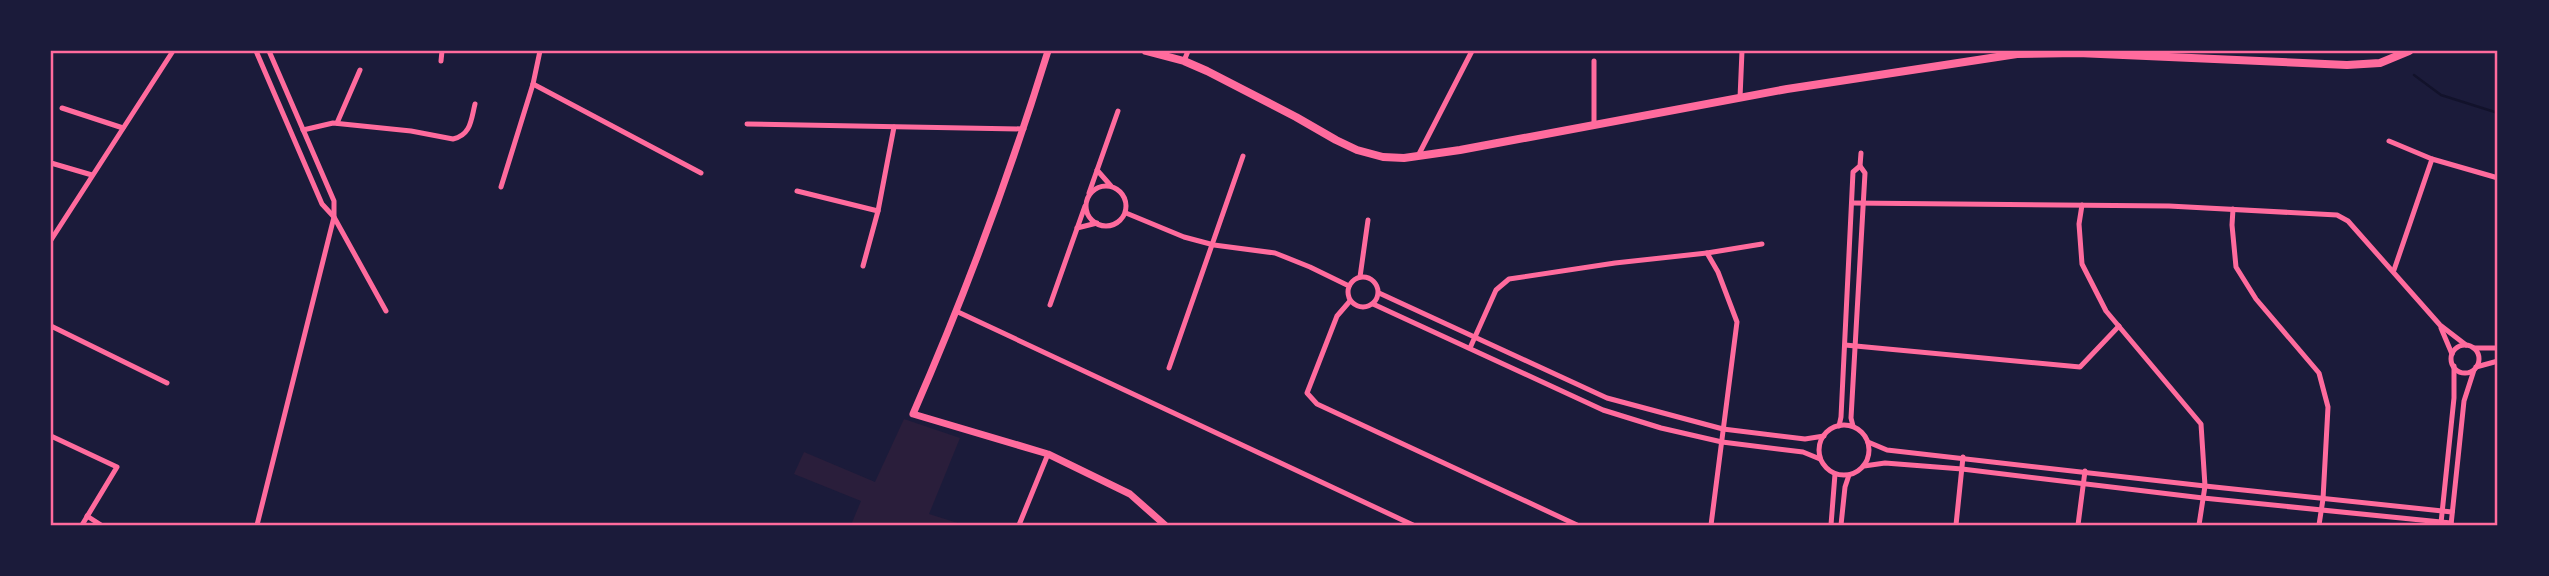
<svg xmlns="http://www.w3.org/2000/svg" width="2549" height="576" font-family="Ubuntu,sans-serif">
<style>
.green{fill:#2a1e3b}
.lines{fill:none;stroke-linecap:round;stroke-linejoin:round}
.stream{stroke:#12122b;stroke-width:2.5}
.minor{stroke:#ff6b9d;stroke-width:5}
.tertiary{stroke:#ff6b9d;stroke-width:7}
.secondary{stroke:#ff6b9d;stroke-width:8}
.neatline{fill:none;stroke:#ff6b9d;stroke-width:2.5}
</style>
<rect width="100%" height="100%" fill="#1b1b3a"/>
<polygon class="green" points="904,419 960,438 929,514 964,525 851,525 861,501 794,474 804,452 875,482"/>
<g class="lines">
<polyline class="stream" points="2414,75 2441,95 2498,113"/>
<g class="minor">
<polyline points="256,51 322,204 334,217 386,311"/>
<polyline points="441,61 442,51"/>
<polyline points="1184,61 1188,51"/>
<polyline points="1594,61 1594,125"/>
<polyline points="533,84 701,173"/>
<polyline points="1740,98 1742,51"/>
<polyline points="62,108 123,128"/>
<polyline points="337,123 360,70"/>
<polyline points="747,124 1024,129"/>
<path d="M303 130 333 123 411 131 453 139C471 135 471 120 475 104"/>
<polyline points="2389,141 2432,159"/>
<polyline points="1419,154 1472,51"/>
<polyline points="51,163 92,175"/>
<polyline points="1097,170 1111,186"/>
<circle cx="1106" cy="206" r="20"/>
<polyline points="501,187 533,84 540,51"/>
<polyline points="797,191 878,211"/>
<polyline points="1089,193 1118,111"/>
<polyline points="1852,203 2169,206 2337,215 2348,221 2440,325 2466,345"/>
<polyline points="2082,205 2079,224 2082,264 2106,311 2201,424 2205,486 2199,525"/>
<polyline points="2233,209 2232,225 2236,267 2256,299 2319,373 2328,407 2323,499 2319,525"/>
<polyline points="1126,213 1184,237 1214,245 1275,253 1310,267 1349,286"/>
<polyline points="1077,228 1097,223"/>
<polyline points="51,240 173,51"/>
<polyline points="1707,253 1762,244"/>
<polyline points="863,266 878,211 894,127"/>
<polyline points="2394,270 2432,159 2498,178"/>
<circle cx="1363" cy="292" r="15"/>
<polyline points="1360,277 1368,220"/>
<polyline points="1379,293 1607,398 1723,429 1805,439 1824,436"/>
<polyline points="1350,301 1337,316 1307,393 1317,404 1577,525"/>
<polyline points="1373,304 1603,410 1661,428 1722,442 1803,452 1820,459"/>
<polyline points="1050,305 1085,206"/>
<polyline points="958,312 1413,525"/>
<polyline points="51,326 167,383"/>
<polyline points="2441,328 2452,354"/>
<polyline points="1845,345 2080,367 2119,326"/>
<circle cx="2465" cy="359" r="14"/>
<polyline points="1470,348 1496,290 1509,279 1615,263 1707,253 1718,272 1737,322 1711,525"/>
<polyline points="2474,348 2498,348"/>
<polyline points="2476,367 2498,361"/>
<polyline points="1169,368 1243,156"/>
<circle cx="1844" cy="450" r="25"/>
<polyline points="1839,426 1841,417 1853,172 1860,166 1861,153"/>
<polyline points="1853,426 1851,418 1865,173 1860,166"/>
<polyline points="51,436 117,467 82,525"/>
<polyline points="1868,442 1887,450 2205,486 2452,512"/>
<polyline points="1864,466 1885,463 1962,469 2203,498 2451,523"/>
<polyline points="87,516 101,525"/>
<polyline points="2441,523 2454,398 2454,366"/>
<polyline points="257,525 334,217 334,201 269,51"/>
<polyline points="1019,525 1048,454"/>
<polyline points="1831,525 1835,474"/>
<polyline points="1841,525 1845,487 1849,475"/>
<polyline points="1956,525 1963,457"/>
<polyline points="2078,525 2085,471"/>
<polyline points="2451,525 2464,401 2474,370"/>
</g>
<path class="tertiary" d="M1048 51C1010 174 965 295 913 414L1048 454 1130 494 1165 525"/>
<polyline class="secondary" points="1146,51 1184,61 1207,71 1296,117 1336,140 1357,150 1383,157 1404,158 1460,150 1787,89 2017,54 2078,53 2347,65 2380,63 2409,51"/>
</g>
<rect width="2549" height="576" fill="none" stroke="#1b1b3a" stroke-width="105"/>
<rect x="52" y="52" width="2444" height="472" class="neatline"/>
</svg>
